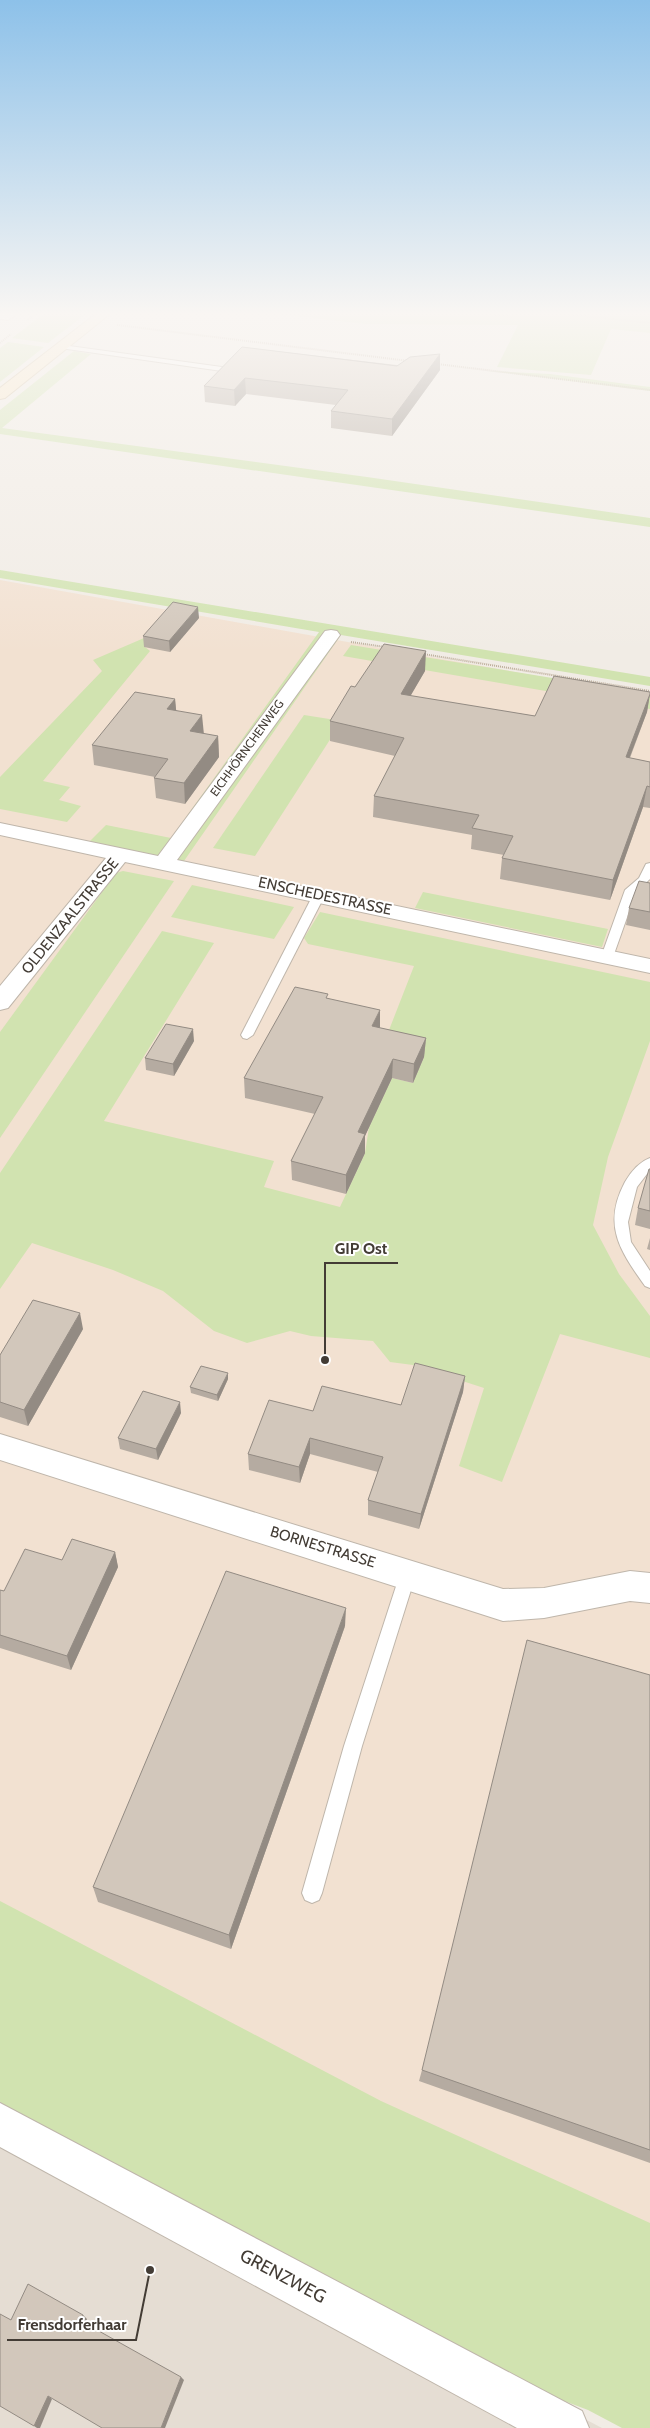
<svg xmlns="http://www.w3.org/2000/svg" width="650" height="2428" font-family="Cabin,sans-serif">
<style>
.residential{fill:#e5ddd3}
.commercial{fill:#f2e1d1}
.green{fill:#d1e3b0}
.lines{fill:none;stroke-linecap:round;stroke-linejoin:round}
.lane-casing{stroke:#bfb6ab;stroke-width:2}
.street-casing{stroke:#bfb6ab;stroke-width:2}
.secondary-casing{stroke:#cfba97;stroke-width:2}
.path{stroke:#bdad9a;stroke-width:2;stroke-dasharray:1 1;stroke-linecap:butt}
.lane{fill:#fff;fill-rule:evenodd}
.street{fill:#fff;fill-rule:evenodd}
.secondary{fill:#fbe8c5;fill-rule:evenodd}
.wall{fill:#b5aba1}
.shaded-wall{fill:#938b83}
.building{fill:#d2c7bb;stroke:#938b83}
.labels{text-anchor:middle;stroke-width:4;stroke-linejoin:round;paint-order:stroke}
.far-street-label{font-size:12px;fill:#433c35;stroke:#fff}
.street-label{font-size:15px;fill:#433c35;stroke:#fff}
.near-street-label{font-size:18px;fill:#433c35;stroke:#fff}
.leader{fill:none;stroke:#433c35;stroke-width:2}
.callout-dot{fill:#433c35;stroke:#fff;stroke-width:2}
.callout-label{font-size:16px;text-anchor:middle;font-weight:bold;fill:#433c35;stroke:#fff;stroke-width:4;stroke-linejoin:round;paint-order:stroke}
</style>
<rect width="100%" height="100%" fill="#f1ece5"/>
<polygon class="residential" points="0,2112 602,2428 0,2428"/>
<polygon class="commercial" points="0,580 650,696 650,2309 0,2024"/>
<g class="green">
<polygon points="45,313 87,313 48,343 12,338"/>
<polygon points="270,313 650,313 650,333 611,329 591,375 497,367 518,325 365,324"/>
<polygon points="8,342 44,347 0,382 0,348"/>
<polygon points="74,351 91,354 2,428 367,477 650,518 650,527 0,434 0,410"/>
<polygon points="489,371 550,374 650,387 650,391"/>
<polygon points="0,570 650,677 650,686 341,635 184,861 89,842 106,825 171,838 319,632 0,578"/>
<polygon points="151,635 145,647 150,651 43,781 70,787 59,800 81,806 67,822 0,809 0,777 102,671 93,660"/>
<polygon points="351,645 650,694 650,709 343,656"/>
<polygon points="304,715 342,721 255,856 213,848"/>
<polygon points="123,871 174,881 0,1138 0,1032 116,873"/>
<polygon points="192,885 294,907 274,939 171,917"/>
<polygon points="423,892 608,929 602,947 415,908"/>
<polygon points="320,912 650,982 650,1041 608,1157 593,1225 619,1274 650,1316 650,1358 560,1334 502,1482 459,1466 484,1388 413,1365 390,1362 373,1341 311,1336 290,1331 247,1343 214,1331 163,1291 113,1270 32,1243 0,1289 0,1173 162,931 214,943 104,1121 274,1161 264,1187 340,1207 365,1153 369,1127 392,1078 413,1083 424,1057 382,1048 414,966 308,944 304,938"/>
<polygon points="0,1901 381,2101 650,2223 650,2428 622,2428 588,2410 543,2393 0,2103"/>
</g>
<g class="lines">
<g class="lane-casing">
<g id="lane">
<polygon points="62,345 229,368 232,370 229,372 60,348"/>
<polygon points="650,863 650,879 636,892 613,957 607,961 603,960 601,957 625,890 639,878 646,864"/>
<polygon points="319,892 325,895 253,1035 247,1039 243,1038 241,1035 313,895"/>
<path d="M650 1158V1170L637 1187 628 1222 631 1242 650 1271V1288L645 1286C620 1251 602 1225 625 1182 631 1172 639 1162 650 1158Z"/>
<polygon points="408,1566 414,1569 416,1574 362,1746 322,1893 319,1900 312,1903 305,1900 302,1893 344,1746 400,1574 402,1569"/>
</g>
</g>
<g class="street-casing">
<g id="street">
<polygon points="0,313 12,313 14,316 8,320 0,319"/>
<polygon points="331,630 337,631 340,635 177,860 650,959 650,973 125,862 8,1008 0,1010 0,986 106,858 0,835 0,823 158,856 325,631"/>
<polygon points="0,1434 503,1589 544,1588 630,1571 650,1573 650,1603 630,1601 544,1618 503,1621 0,1460"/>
<polygon points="0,2103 582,2411 589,2428 517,2428 0,2147"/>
</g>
</g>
<g class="secondary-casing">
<polygon id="secondary" points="97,313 111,313 5,398 0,399 0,388"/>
</g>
<g class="path">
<polyline points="485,313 511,317 514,313"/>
<polyline points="555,313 650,323"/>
<polyline points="28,320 37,313"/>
<polyline points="117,325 409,361"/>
<polyline points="0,343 11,334"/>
<polyline points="437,364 650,390"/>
<polyline points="351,642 385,647"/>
<polyline points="423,654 650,691"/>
</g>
<use href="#lane" class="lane"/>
<use href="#street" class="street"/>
<use href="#secondary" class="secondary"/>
</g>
<g class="wall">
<polygon points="242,347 440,370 392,436 331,428 331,411 336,405 246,394 235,406 205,402 204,386"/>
<polygon points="199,618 170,652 144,647 143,636"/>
<polygon points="425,671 410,696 535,716 650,692 647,712 630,758 650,762 650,808 643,807 610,900 500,879 502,858 504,855 471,849 472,835 373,817 374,796 395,756 330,741 330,721 355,687"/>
<polygon points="175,699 176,710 203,734 218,736 219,757 185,804 156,798 154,778 155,777 94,765 92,745"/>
<polygon points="650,883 650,930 626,925 629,908"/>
<polygon points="328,998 380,1028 426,1038 424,1057 413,1083 392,1078 365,1136 365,1153 346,1194 292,1180 291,1161 315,1114 245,1098 244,1078"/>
<polygon points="194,1041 174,1076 146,1070 145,1058"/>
<polygon points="650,1169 650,1229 635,1225 638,1208"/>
<polygon points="650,1238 650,1250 647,1249"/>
<polygon points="83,1329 28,1426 0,1417 0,1355"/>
<polygon points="465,1376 463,1392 419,1529 368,1515 368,1500 378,1472 310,1454 300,1483 249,1470 248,1454 313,1411 401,1405"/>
<polygon points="228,1379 218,1401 191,1393 190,1387"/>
<polygon points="181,1413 158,1460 120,1449 118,1438"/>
<polygon points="115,1552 118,1567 71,1670 0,1648 0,1590 4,1591 62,1560"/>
<polygon points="345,1626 231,1949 98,1902 93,1887"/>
<polygon points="650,1675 650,2163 419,2081 422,2070"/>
</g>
<g class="shaded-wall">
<polygon points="440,354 440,370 392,436 392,419"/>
<polygon points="245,378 246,394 235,406 234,390"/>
<polygon points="198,607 199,618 170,652 169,641"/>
<polygon points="426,651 425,671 400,714 401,694"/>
<polygon points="650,694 647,712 622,777 626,757"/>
<polygon points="175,699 177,719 167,709"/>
<polygon points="202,715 204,735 190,731"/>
<polygon points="218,736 219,757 185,804 184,783"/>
<polygon points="647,786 643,807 610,900 613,880"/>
<polygon points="380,1010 380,1029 372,1026"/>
<polygon points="193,1029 194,1041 174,1076 173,1064"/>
<polygon points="426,1038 424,1057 413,1083 414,1064"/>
<polygon points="393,1059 392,1078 365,1136 365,1153 346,1194 346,1175 358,1132"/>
<polygon points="80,1313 83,1329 28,1426 24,1410"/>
<polygon points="228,1373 228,1379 218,1401 217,1395"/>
<polygon points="465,1376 463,1392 419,1529 421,1514"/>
<polygon points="180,1402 181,1413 158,1460 156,1449"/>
<polygon points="310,1438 310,1454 300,1483 299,1467"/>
<polygon points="115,1552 118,1567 71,1670 67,1656"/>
<polygon points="346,1608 345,1626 231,1949 229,1935"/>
<polygon points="83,2315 87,2319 85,2325 81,2321"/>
<polygon points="181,2377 184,2380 165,2428 161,2428"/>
<polygon points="48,2396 52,2399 40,2428 37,2428 34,2426"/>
</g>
<g class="building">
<polygon points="242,347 397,366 410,357 440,354 392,419 331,411 348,390 245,378 234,390 204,386"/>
<polygon points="173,602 198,607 169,641 143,636"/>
<polygon points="384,644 426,651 401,694 535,716 554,676 650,692 650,694 626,757 650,762 650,787 647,786 613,880 502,858 513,836 472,828 479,815 374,796 404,738 330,721 351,686 355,687"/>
<polygon points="135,692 175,699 167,709 202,715 190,731 218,736 184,783 154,778 168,759 92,745"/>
<polygon points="639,881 650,883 650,912 629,908"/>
<polygon points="295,987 328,994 326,998 380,1010 372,1026 426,1038 414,1064 393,1059 358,1132 365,1134 346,1175 291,1161 323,1097 244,1078"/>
<polygon points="166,1024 193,1029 173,1064 145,1058"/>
<polygon points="649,1169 650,1169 650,1211 638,1208"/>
<polygon points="33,1300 80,1313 24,1410 0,1402 0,1355"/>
<polygon points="415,1363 465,1376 421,1514 368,1500 383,1457 310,1438 299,1467 248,1454 269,1400 313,1411 322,1386 401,1405"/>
<polygon points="201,1366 228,1373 217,1395 190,1387"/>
<polygon points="143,1391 180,1402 156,1449 118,1438"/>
<polygon points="72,1539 115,1552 67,1656 0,1635 0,1590 4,1591 25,1549 62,1560"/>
<polygon points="226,1571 346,1608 229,1935 93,1887"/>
<polygon points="527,1640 650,1675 650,2150 422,2070"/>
<polygon points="28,2284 83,2315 81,2321 181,2377 161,2428 102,2428 48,2396 34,2426 0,2406 0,2314 11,2320"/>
</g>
<linearGradient id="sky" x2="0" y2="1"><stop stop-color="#8dc1e9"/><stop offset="0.48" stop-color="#f9f6f3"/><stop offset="1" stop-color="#f9f6f3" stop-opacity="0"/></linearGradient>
<rect width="650" height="653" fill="url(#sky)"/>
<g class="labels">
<g class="far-street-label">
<text transform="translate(247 748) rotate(-54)" y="4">EICHHÖRNCHENWEG</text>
</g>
<g class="street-label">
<text transform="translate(325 896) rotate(12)" y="5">ENSCHEDESTRASSE</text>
<text transform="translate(70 916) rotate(-51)" y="5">OLDENZAALSTRASSE</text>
<text transform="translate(323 1547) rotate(17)" y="5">BORNESTRASSE</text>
</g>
<g class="near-street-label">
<text transform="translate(283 2276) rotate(28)" y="6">GRENZWEG</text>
</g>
</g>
<path class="leader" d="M325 1360L325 1263H398M150 2270L136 2340H7"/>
<g class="callout-dot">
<circle cx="325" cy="1360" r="5"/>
<circle cx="150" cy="2270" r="5"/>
</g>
<g class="callout-label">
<text x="361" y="1254">GIP Ost</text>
<text x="72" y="2330">Frensdorferhaar</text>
</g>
</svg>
